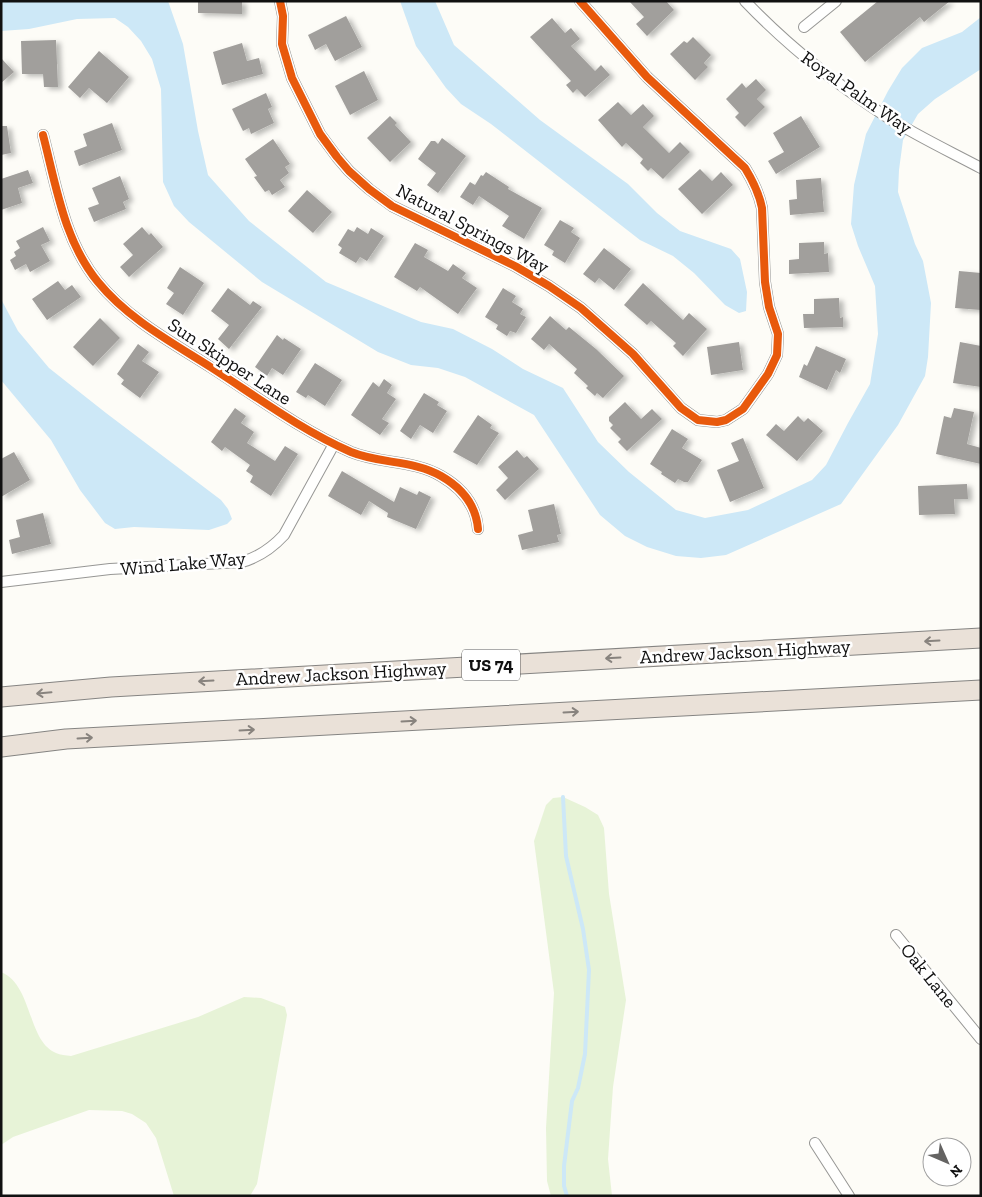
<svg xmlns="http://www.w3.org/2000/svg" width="982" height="1197" font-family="'Zilla Slab',serif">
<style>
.green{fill:#e7f3d7}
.water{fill:#cde8f7}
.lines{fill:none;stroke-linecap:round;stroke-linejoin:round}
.stream{stroke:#cde8f7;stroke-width:4}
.building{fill:#a19f9c;filter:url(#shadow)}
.street-casing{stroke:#979795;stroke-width:12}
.highway-casing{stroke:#858482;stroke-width:21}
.street{stroke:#fffffe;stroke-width:10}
.highway{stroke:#eae1d8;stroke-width:19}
.cycleway-casing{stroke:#fff;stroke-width:11}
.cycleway{stroke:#e8590c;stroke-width:8}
.oneway{stroke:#88837e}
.labels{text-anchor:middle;stroke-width:5;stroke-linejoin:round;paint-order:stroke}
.shield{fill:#fff;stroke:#585858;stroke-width:1}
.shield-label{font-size:18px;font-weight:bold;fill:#111}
.street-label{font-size:19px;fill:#111;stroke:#fff}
</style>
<defs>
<filter id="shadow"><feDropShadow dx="4.5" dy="2.5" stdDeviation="2.5" flood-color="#0004"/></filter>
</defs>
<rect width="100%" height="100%" fill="#fdfcf7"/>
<g class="green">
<polygon points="563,797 585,807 598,815 604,828 609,894 626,1000 613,1087 608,1159 612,1196 551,1196 547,1181 546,1128 554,993 534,841 546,805 553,798"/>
<path d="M1 972C33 985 27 1041 56 1053 60 1055 66 1055 71 1056L198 1017 244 997 261 998 285 1007 287 1015 257 1184 250 1196H174L156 1138 146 1123 132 1114 122 1111 89 1110 13 1137 1 1145Z"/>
</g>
<g class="water">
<polygon points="1,1 168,1 183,44 198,131 208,175 249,221 326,282 421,322 453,329 492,349 523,369 563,388 598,442 629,472 676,510 705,518 748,510 812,480 826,465 848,423 870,384 878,334 875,286 858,246 851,224 854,185 866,134 888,91 902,68 922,48 962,32 981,17 981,69 935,99 918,114 903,140 899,170 898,192 915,244 923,261 931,303 928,357 925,376 898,425 841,504 726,555 701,558 676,556 647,547 625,536 600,515 534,415 465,377 438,368 411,365 378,352 262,282 189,222 174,206 163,182 161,89 152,59 141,41 128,27 115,18 77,19 29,29 1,31"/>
<polygon points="400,1 435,1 454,45 540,120 628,184 657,213 680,231 731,249 740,259 747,292 746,311 739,313 725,305 694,273 673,256 640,240 491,124 461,104 446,88 416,46"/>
<polygon points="1,299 18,331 49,368 106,413 221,500 228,509 232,519 227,524 209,530 134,527 115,529 105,523 80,490 51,440 1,380"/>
</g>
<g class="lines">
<polyline class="stream" points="563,797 566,856 583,929 589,970 585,1054 578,1088 572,1101 564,1166 564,1186 567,1196"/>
</g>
<g class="building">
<polygon points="198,1 242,1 242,14 198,13"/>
<polygon points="629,1 666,1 674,10 647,36 636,24 644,17"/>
<polygon points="878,1 950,1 924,22 920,17 865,62 840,32"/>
<polygon points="346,16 362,47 335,61 326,44 315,50 308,35"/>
<polygon points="552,18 565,33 571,28 580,39 571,46 595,71 601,65 610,75 585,97 577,89 573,93 566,85 571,81 530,37"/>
<polygon points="693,37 711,55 704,63 708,67 695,80 670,54 684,41 687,43"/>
<polygon points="56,40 58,87 44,87 43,74 22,74 21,41"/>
<polygon points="242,43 247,61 259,58 263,74 222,85 213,52"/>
<polygon points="99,51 129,77 107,103 89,88 80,98 68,87"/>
<polygon points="1,58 14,72 1,83"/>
<polygon points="364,71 378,100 350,115 335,86"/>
<polygon points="756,79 766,90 757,99 765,107 745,127 735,117 739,113 726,99 742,83 746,88"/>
<polygon points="266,93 272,107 268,109 274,123 251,134 249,128 243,131 232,109"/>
<polygon points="618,102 631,115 643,104 654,116 643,127 669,153 680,142 690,152 663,179 651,168 648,171 640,163 643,159 626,143 622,147 598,120"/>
<polygon points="390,116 397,123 395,125 411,142 390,162 367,138"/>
<polygon points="801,116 820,147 776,174 768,161 784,152 773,133"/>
<polygon points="112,123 122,150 79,166 74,151 87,146 83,134"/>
<polygon points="1,126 7,126 11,153 1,155"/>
<polygon points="442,138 466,156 438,193 427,185 436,173 418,159 431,141 435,141 438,144"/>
<polygon points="273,139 290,164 285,167 289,173 280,180 285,187 272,195 269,190 265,192 254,177 257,176 245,159"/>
<polygon points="700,169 712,181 721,172 733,185 702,214 678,189"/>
<polygon points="28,170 33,183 18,188 22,203 1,210 1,179"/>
<polygon points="486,172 509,187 508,189 542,208 524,239 502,226 509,216 479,196 473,205 460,197 470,182 475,185 481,175 483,176"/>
<polygon points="120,176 129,199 123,202 126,209 94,222 88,208 99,204 92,188"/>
<polygon points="821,178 824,212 790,215 789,200 797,199 796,180"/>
<polygon points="307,190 332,212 313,233 288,211"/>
<polygon points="560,220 574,228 571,232 580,238 565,263 552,255 554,251 544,245"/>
<polygon points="43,227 50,241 41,245 50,261 30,272 26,264 15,270 10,260 16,256 14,252 20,248 16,241"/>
<polygon points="142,227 149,235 151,233 163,247 129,277 120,267 133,255 123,244"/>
<polygon points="357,227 368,234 371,228 384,236 367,261 360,257 356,263 339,253 342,248 338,245 348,229 354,232"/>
<polygon points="824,242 824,254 828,253 829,272 789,274 789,260 799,259 799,243"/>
<polygon points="415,243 428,250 424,257 448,271 453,264 466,273 462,278 477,288 458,314 420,287 417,291 394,277"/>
<polygon points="604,248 631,269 614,290 599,278 595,283 583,274"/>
<polygon points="180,267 204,283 183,315 166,304 174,293 167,288"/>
<polygon points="959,271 981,273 981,310 955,308"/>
<polygon points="58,281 65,290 72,285 81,297 47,320 32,299"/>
<polygon points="643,283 683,320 689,313 707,329 683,356 673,346 676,343 651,321 647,325 624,305"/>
<polygon points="228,288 250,305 253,301 262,307 229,349 218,339 229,325 211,311"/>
<polygon points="503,288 516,296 512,302 523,309 520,314 526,317 516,333 510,331 507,336 496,329 498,325 485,317"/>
<polygon points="839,298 840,318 843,317 843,327 804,328 803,314 814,314 814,299"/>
<polygon points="550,316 566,330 569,327 596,349 624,376 603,398 597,393 595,396 586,388 588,386 574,373 577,369 549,344 544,350 531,339"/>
<polygon points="100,318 120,338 93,366 73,347"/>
<polygon points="277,335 283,340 284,338 301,349 283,375 272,368 267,376 255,367"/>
<polygon points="739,342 743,370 711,375 707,347"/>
<polygon points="960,342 981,346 981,387 953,383"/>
<polygon points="138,344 149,352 142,361 159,372 140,398 121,384 124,380 117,374"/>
<polygon points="816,346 846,359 840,373 836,370 827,390 799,377 804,364 807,366"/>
<polygon points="315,363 342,380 325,406 308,395 306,398 296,392"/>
<polygon points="384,379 392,385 387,393 396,399 382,419 389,423 380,435 351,415 373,382 379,387"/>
<polygon points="424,393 439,402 437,405 447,411 433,433 420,425 411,439 400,431"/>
<polygon points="625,402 641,419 652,409 662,419 627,451 618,442 621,439 610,428 613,425 609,421 609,417"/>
<polygon points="235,408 246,416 241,423 254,432 247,443 275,461 285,446 298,454 271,496 250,482 253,476 246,471 250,465 225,447 222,451 211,442"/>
<polygon points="954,408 974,412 967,444 981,448 981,464 936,454 944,416 951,418"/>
<polygon points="478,415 492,425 490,428 499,433 477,465 453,452"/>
<polygon points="798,416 804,422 808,418 823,431 797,461 766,435 776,424 784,431"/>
<polygon points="672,429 688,439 682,448 702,460 688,482 684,482 678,479 675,483 661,474 662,472 650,464"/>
<polygon points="743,438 764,488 730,502 717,470 739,461 731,443"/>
<polygon points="517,450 524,458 527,456 539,469 505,500 496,490 508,478 498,467"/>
<polygon points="14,452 30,480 1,497 1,459"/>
<polygon points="342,471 394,502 400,487 417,495 419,491 431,497 416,529 387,517 388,513 369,501 361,515 328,496"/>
<polygon points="967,484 968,499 954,499 955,514 919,515 918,486"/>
<polygon points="554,504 561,534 557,535 559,542 522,550 518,535 533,531 528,510"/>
<polygon points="43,513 51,544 12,554 9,540 20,537 16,520"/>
</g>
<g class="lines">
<g class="street-casing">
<g id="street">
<path d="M280 1 283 16 282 44 292 78 320 134 337 157 349 171 369 189 392 206 515 266 549 286 581 308 633 354 681 408 698 420 717 422 726 420 743 409 768 374 777 355 778 334 769 307 765 282 762 208C759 193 753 181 745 168L647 77 580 1"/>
<path d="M745 1C787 45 836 84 887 117 917 136 949 151 981 168"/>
<polyline points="804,27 836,1"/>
<path d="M43 135C56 185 64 241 98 282 128 319 173 343 212 368 257 397 301 430 351 452 380 464 414 460 441 476 462 488 476 505 478 529"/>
<path d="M1 582 110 569 242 562C259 557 272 548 284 535L334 444"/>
<polyline points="896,935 981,1039"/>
<polyline points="815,1143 849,1196"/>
</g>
</g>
<g class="highway-casing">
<g id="highway">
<polyline points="1,697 111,687 981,638"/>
<polyline points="1,747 66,739 981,690"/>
</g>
</g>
<use href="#street" class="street"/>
<use href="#highway" class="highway"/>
<g class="cycleway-casing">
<g id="cycleway">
<path d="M280 1 283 16 282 44 292 78 320 134 337 157 349 171 369 189 392 206 515 266 549 286 581 308 633 354 681 408 698 420 717 422 726 420 743 409 768 374 777 355 778 334 769 307 765 282 762 208C759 193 753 181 745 168L647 77 580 1"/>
<path d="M43 135C56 185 64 241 98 282 128 319 173 343 212 368 257 397 301 430 351 452 380 464 414 460 441 476 462 488 476 505 478 529"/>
</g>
</g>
<use href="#cycleway" class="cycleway"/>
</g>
<defs><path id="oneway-shaft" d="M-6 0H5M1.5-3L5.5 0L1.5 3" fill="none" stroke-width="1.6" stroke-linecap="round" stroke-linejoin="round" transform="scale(1.25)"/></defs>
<g class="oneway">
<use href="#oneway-shaft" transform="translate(932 641) rotate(177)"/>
<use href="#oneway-shaft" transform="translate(613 658) rotate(177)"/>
<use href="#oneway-shaft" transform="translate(206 681) rotate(177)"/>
<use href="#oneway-shaft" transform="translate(44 693) rotate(175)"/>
<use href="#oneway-shaft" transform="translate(571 712) rotate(-3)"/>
<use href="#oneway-shaft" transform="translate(409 721) rotate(-3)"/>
<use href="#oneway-shaft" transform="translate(247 730) rotate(-3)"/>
<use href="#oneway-shaft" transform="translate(85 738) rotate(-3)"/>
</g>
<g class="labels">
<rect class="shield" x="462" y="649.5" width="58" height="31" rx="4"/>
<g class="shield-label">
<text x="491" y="671">US 74</text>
</g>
<g class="street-label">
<text transform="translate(857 92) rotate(35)" y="7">Royal Palm Way</text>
<text transform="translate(473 228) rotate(28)" y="7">Natural Springs Way</text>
<text transform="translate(230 361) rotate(33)" y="7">Sun Skipper Lane</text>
<text transform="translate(183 563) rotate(-5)" y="7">Wind Lake Way</text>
<text transform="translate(745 651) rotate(-3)" y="7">Andrew Jackson Highway</text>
<text transform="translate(341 673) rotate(-3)" y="7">Andrew Jackson Highway</text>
<text transform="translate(929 975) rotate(51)" y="7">Oak Lane</text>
</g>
</g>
<rect width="982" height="1197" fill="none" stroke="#111111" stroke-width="5"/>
<g transform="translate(947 1162) rotate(135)"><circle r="24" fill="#ffffff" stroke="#a0a0a0"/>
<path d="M0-4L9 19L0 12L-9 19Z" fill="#646362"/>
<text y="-8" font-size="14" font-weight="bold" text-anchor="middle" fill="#111111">N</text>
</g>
</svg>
